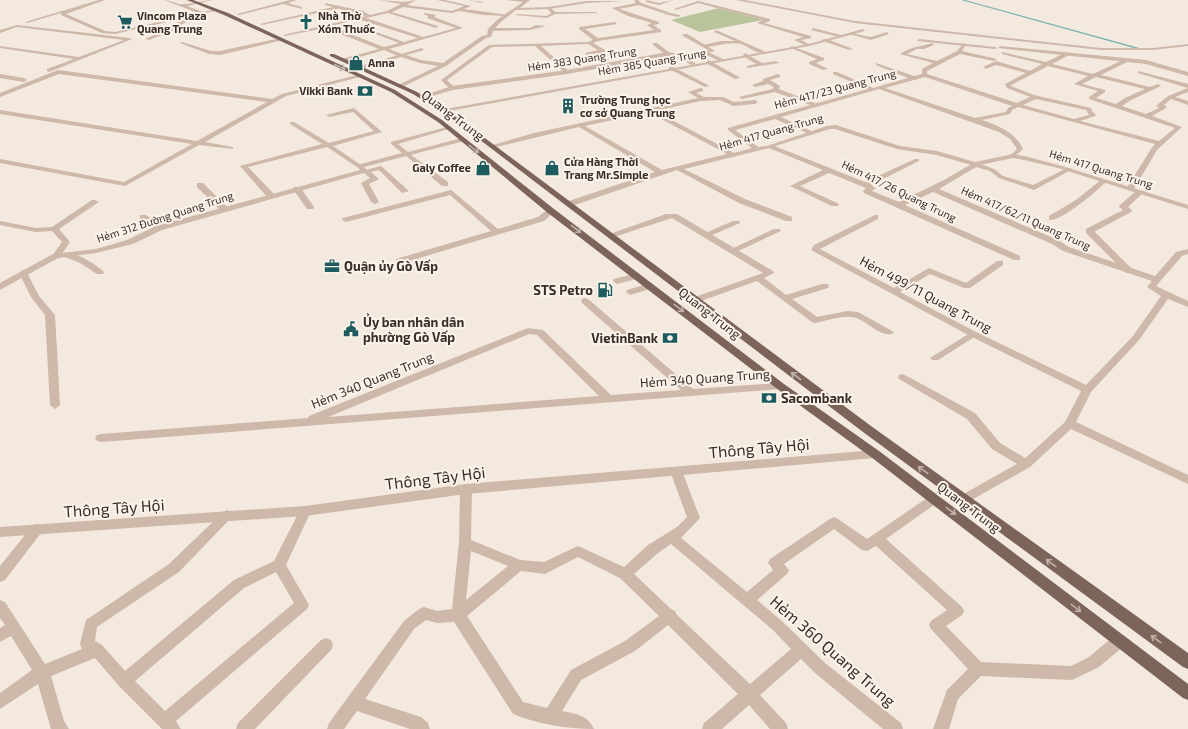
<svg xmlns="http://www.w3.org/2000/svg" width="1188" height="729" font-family="'Exo 2',sans-serif">
<style>
.green{fill:#b9c49d}
.lines{fill:none;stroke-linecap:round;stroke-linejoin:round}
.stream{fill:#7bb3b3;fill-rule:evenodd}
.service{fill:#cdb8a9;fill-rule:evenodd}
.minor{fill:#cdb8a9;fill-rule:evenodd}
.primary{fill:#7c645a;fill-rule:evenodd}
.oneway{stroke:#c2b3aa}
.labels{text-anchor:middle;stroke-width:4;stroke-linejoin:round;paint-order:stroke}
.far-poi-label{font-size:11px;font-weight:bold;fill:#3a2e29;stroke:#fbf3eb;text-anchor:start}
.far-street-label{font-size:11px;fill:#3a2e29;stroke:#fbf3eb}
.street-label{font-size:13px;fill:#3a2e29;stroke:#fbf3eb}
.poi-label{font-size:13px;font-weight:bold;fill:#3a2e29;stroke:#fbf3eb;text-anchor:start}
.near-street-label{font-size:16px;fill:#3a2e29;stroke:#fbf3eb}
</style>
<rect width="100%" height="100%" fill="#f4e9de"/>
<polygon class="green" points="719,8 763,20 700,32 671,20"/>
<g class="lines">
<polygon class="stream" points="961,0 965,0 1143,49 1141,50"/>
<g class="service">
<path d="M99 0H105L66 14 105 31 115 32 198 13 164 0C171 0 177 5 183 4 193 4 203 0 213 0L187 6 203 12 217 9 219 10 115 34 102 33 61 15V13L27 23 25 22Z"/>
<polygon points="507,0 530,0 520,8 548,7 587,1 624,1 587,3 548,9 516,10 502,21 495,28 529,28 536,25 546,26 530,30 493,31 491,37 486,38 446,66 400,88 397,86 398,85 438,66 420,63 401,57 360,69 357,67 422,48 424,50 406,55 421,60 443,63 482,36 487,35 488,29 498,19 523,2"/>
<polygon points="634,0 638,0 641,3 668,12 666,14 639,5 619,9 659,22 659,24 653,25 661,30 661,32 598,41 593,43 605,50 605,52 587,56 585,53 598,50 588,44 541,46 569,71 569,73 565,73 535,46 492,47 447,80 454,87 454,89 450,89 441,80 489,45 588,42 593,40 579,29 579,27 615,22 617,24 585,29 598,38 654,30 647,25 652,23 628,16 612,8 636,3"/>
<polygon points="646,0 659,3 674,0 659,5 646,2"/>
<polygon points="736,0 745,0 855,21 1101,48 1153,48 1188,44 1188,46 1153,50 1101,50 855,23"/>
<polygon points="698,1 770,19 770,21 764,23 811,36 811,38 801,40 811,45 807,46 794,40 803,37 757,23 763,20 698,3 676,10 674,9"/>
<polygon points="338,6 340,8 262,25 260,24"/>
<polygon points="554,12 596,12 598,13 555,14 547,18 515,15 517,14 546,16"/>
<polygon points="188,19 190,21 182,24 175,30 149,40 145,39 171,28 178,22"/>
<polygon points="17,25 130,38 132,39 49,72 47,71 47,69 74,59 0,48 0,46 79,57 124,40 17,27 0,33 0,30"/>
<polygon points="813,28 841,35 841,36 839,37 811,30"/>
<path d="M716 30 764 51 765 52C758 56 748 46 741 44 729 41 715 47 703 47V45L721 41H735L714 32Z"/>
<polygon points="887,32 889,34 871,40 849,34 851,33 871,37"/>
<polygon points="281,38 283,40 220,55 209,54 180,43 182,42 211,51 220,51"/>
<polygon points="823,39 827,39 853,49 849,50 823,41"/>
<polygon points="919,39 995,47 997,48 995,49 917,41"/>
<polygon points="653,43 657,43 671,54 666,55 653,45"/>
<polygon points="791,46 824,58 824,60 816,63 828,69 823,70 809,64 809,62 817,59 791,48"/>
<polygon points="1000,46 1146,60 1188,72 1188,76 1146,64 998,48"/>
<polygon points="704,52 708,52 725,60 720,61 704,54"/>
<polygon points="745,53 762,63 776,61 779,63 747,68 747,66 756,64 743,56"/>
<polygon points="680,56 684,56 696,64 691,65 680,58"/>
<polygon points="708,60 739,77 740,78 735,79 706,63"/>
<polygon points="669,67 673,67 710,86 705,87 669,69"/>
<polygon points="58,70 272,99 282,94 361,74 364,76 286,96 205,142 233,147 233,149 199,145 125,186 0,163 0,159 124,182 192,144 0,114 0,110 197,141 267,102 59,74 0,97 0,93"/>
<polygon points="0,74 24,78 27,80 24,82 0,78"/>
<polygon points="778,74 780,75 780,77 770,80 780,86 779,89 817,104 817,106 813,106 775,92 742,99 739,97 773,89 774,87 768,84 755,87 752,85 763,81 763,79"/>
<polygon points="701,88 703,89 703,91 696,93 704,97 723,97 734,102 755,100 758,102 755,104 733,106 720,100 703,101 688,92"/>
<polygon points="354,108 382,132 333,146 361,165 361,167 357,167 327,147 248,167 274,194 275,196 271,198 268,198 240,166 322,144 290,124 290,122 294,122 329,143 374,131 353,112 329,117 326,115"/>
<polygon points="836,125 900,146 937,151 975,162 1013,154 1024,156 1062,166 1188,205 1188,209 1058,168 1024,160 1013,158 975,166 936,155 897,149 835,129 830,129 772,147 767,146 827,126"/>
<polygon points="407,152 448,182 448,186 442,186 405,155 404,154"/>
<polygon points="381,166 409,191 402,193 379,170 371,172 379,179 369,184 379,202 375,204 371,202 361,183 370,178 362,171"/>
<polygon points="197,183 203,183 227,207 227,211 221,211 197,187"/>
<polygon points="294,187 300,187 314,207 313,209 307,209 293,189"/>
<polygon points="451,190 498,229 538,217 548,209 554,209 555,211 544,221 399,264 396,263 396,259 491,231 450,195 346,222 342,220 343,218"/>
<polygon points="92,200 95,200 99,202 59,229 70,242 59,258 53,258 52,256 62,242 52,231 36,232 0,225 0,221 36,228 52,227"/>
<polygon points="140,215 146,215 163,228 162,230 156,230 140,219"/>
<polygon points="733,221 739,221 740,223 710,236 707,236 703,234"/>
<polygon points="774,229 780,229 781,231 736,252 733,252 729,250"/>
<polygon points="1086,229 1092,229 1132,269 1132,273 1126,273 1086,233"/>
<path d="M65 253C75 251 97 265 104 272L103 274H97L80 263 65 257Z"/>
<polygon points="23,270 26,271 39,296 55,315 60,405 55,409 50,405 45,315 31,297 19,273"/>
<polygon points="637,273 640,274 641,276 640,278 617,284 613,281 614,279"/>
<polygon points="650,283 653,284 654,286 653,288 630,295 626,292 627,290"/>
<polygon points="973,331 978,334 976,336 938,360 932,360 930,358"/>
<polygon points="903,374 975,413 1000,443 1030,461 1032,464 1030,467 1022,467 992,449 967,419 899,379 898,377 899,375"/>
<path d="M676 467 680 468 682 471 700 518 681 538 747 592 773 570 768 563 770 559 830 519 834 517 838 519 867 539 930 496 934 494 938 496 940 499 938 502 886 539 962 607 964 611 962 615 946 626 981 662 1071 666 1089 657 1114 636 1119 634 1124 636 1126 641 1124 646 1099 667 1072 680 981 676 958 699 949 729H933L947 690 968 669 931 629 929 625 931 621 947 610 876 546 867 551 862 550 834 529 784 564 789 570 787 574 757 600 783 622 825 663 901 723 903 729H883L815 673 801 659 760 695 786 723 788 729H770L749 705 722 729H702L704 723 738 694 668 625 635 651 581 680 562 711C576 714 588 715 594 729 568 729 537 724 513 714L454 622 437 623 426 620 414 629 365 699 421 717 428 723 430 729H410L357 711 344 729H327L329 723 404 621 419 609 424 607 437 611 452 609 459 543 460 489 462 486 466 484 470 486 472 489 471 540 520 560 544 562 578 546 624 567 648 545 677 527 687 517 670 471 672 468ZM671 544 773 630 791 649 750 684 677 615 675 611 671 609 634 574 658 553ZM471 551 508 566 466 600ZM578 557 620 578 659 616 625 641 571 670 547 708 523 702 467 616 521 571 545 574Z"/>
<path d="M305 506 309 508 311 511 286 565 309 605 307 609 176 721 181 729H162L119 686 95 658 51 676 64 721 69 729H51L38 684 0 709V693L32 670 11 636 0 642V628L5 625 0 618V600L5 602 45 664 82 649 80 644 86 620 169 564 223 512 227 510 231 512 233 515 231 518 179 572 97 627 95 641 102 645 125 671 234 580 274 561 301 508ZM276 572 294 603 165 711 135 681 244 588Z"/>
<polygon points="37,524 41,525 43,529 41,533 5,580 0,582 0,566 33,525"/>
<polygon points="326,638 331,640 333,645 331,650 255,729 236,729 238,723 321,640"/>
</g>
<g class="minor">
<polygon points="290,0 297,0 288,3 302,7 302,9 283,4 239,15 237,14"/>
<path d="M379 0 405 2 416 0 407 5 452 11 464 6 437 0H445L471 6 464 9 509 15 507 16 483 15 459 11 452 13 403 7 392 12 438 26 436 28 388 13 366 18 423 37 456 28 427 18 428 16 423 14 425 13 436 15 434 17 463 28 389 49 402 54 400 57 384 50 343 62 341 59 379 49 325 28 285 36 283 35 366 16 325 5V3L363 11 370 15 387 11 401 4ZM361 19V20L418 38 404 42 360 26 341 31 330 26ZM360 28 399 43 384 47 345 32Z"/>
<polygon points="467,0 484,2 482,3"/>
<polygon points="546,7 550,7 556,13 552,14"/>
<polygon points="666,12 680,15 680,16 678,17 664,14"/>
<polygon points="863,29 865,31 809,46 443,112 440,110 809,44"/>
<polygon points="683,34 687,34 715,51 682,59 668,56 567,74 453,90 422,99 419,97 452,86 567,70 668,52 682,55 708,50 683,36"/>
<path d="M932 43 934 45 924 49H917L907 54 937 61 957 51 964 43 966 44 962 51 997 59 994 61 960 54 927 71V74L1017 103 1030 97 1007 88 1005 84 1026 73 996 65 986 69 983 67 996 61 1030 71 1042 64 1002 54V52L1046 62 1067 52 1069 55 1052 64 1093 74 1125 59H1129V61L1101 75 1150 87 1158 84 1161 86 1131 100 1122 106 1146 114 1159 108 1156 106 1157 105 1168 96 1188 88V92L1175 97 1188 101V105L1171 99 1164 105 1166 106V108L1152 116 1182 127 1157 150 1134 189 1130 191 1126 189 1151 149 1155 144 1018 107 1012 110 1010 114 982 120C999 126 1015 132 1023 149L1013 158 1010 156 1017 149 1010 139 999 132 879 89 781 117 811 131V133H807L775 119 735 130 758 147 772 145 865 182 915 159H919V161L871 185 876 188 872 191 899 202 944 180 975 162 994 169 1003 176 1033 185 1067 168H1071V170L1034 190 999 178 990 171 976 167 939 189 1058 240 1069 247 1155 276 1176 252 1188 249V254L1182 256 1156 286 1188 301V307L1168 299 1139 340 1091 392 1076 422 1188 475V484L1071 429 1030 467 968 502 964 504 960 502 958 499 960 496 1022 461 1065 422 1081 391 970 336 811 250 814 245 875 215H878V219L820 249 894 288 929 268 966 283 997 261H1003V265L970 288H964L930 274 900 292 976 332 1086 385 1133 336 1161 296 1147 287 1152 281 1063 251 1052 244 933 192 905 205 1020 256V260H1014L864 193 863 191 866 188 829 173 800 186 839 204 838 206H832L790 186 823 170 769 148 684 169 745 199 792 217V221H786L739 203 677 170 572 206H566V202L655 172 579 127 492 148 489 146 534 133 703 97 706 99 705 100 655 111 734 153 752 148 728 130V128L868 89 833 74V72H837L873 88 908 78 876 65V63L914 76 922 74V69L933 63 900 54C911 46 921 47 932 43ZM1048 66 1088 76 1074 84 1098 91 1089 97V99L1175 128 1159 141 1080 121 1095 116 1096 115 1092 111 1091 108 1034 95 1011 86V85ZM925 77 1012 106 1008 108 1006 112 975 118 885 88ZM1096 77 1145 89 1125 98 1116 104 1096 98 1105 92V90L1082 84ZM1036 99 1086 110 1089 115 1074 119 1023 105ZM649 112 650 113 727 154 662 170 585 126Z"/>
<polygon points="1138,71 1188,84 1188,88 1138,73"/>
<polygon points="447,127 452,128 398,144 408,152 462,138 465,140 464,141 364,167 368,171 367,172 162,230 133,244 96,253 58,258 0,290 0,283 53,254 96,249 127,240 156,226 360,170 356,166 357,165 402,153 391,144 391,142"/>
<path d="M1101 180 1107 181C1098 190 1061 222 1049 220V216L1076 200Z"/>
<polygon points="1137,190 1144,192 1128,207 1132,210 1131,212 1092,233 1086,233 1086,229 1123,210 1119,207 1120,205"/>
<path d="M666 214H677L773 271 774 273 764 278 786 295 822 284H828L829 286 828 288 792 299 817 317 847 311 858 312 894 332 892 334C880 337 867 321 856 318 844 314 827 321 815 323L812 322 757 281 698 302H692L691 300 692 298 763 273 672 218 614 237H608L607 235Z"/>
<path d="M585 298 588 299 693 389 780 383 785 386 780 389 101 442 97 441 95 438 97 435 101 434 308 418 309 416 528 328 543 330 611 395 681 390 582 303 581 301 582 299ZM529 334 537 335 599 396 328 417Z"/>
<polygon points="875,450 879,451 881,454 879,457 875,458 466,494 305,516 0,537 0,527 305,506 466,484"/>
</g>
<g class="primary">
<polygon points="187,0 193,0 228,13 395,90 442,120 554,209 784,384 879,451 1188,684 1188,700 1183,698 871,457 776,388 548,213 438,122 391,92 224,15"/>
<polygon points="330,54 334,54 417,92 458,118 871,426 1188,653 1188,669 1183,667 863,432 454,120 413,94 330,56"/>
</g>
</g>
<defs><path id="oneway-shaft" d="M-6 0H5M1.5-3L5.5 0L1.5 3" fill="none" stroke-width="1.6" stroke-linecap="round" stroke-linejoin="round"/></defs>
<g class="oneway">
<use href="#oneway-shaft" transform="translate(340 67) rotate(25)"/>
<use href="#oneway-shaft" transform="translate(474 149) rotate(38)"/>
<use href="#oneway-shaft" transform="translate(576 229) rotate(37)"/>
<use href="#oneway-shaft" transform="translate(679 308) rotate(38)"/>
<use href="#oneway-shaft" transform="translate(796 376) rotate(-143)"/>
<use href="#oneway-shaft" transform="translate(923 470) rotate(-145)"/>
<use href="#oneway-shaft" transform="translate(951 511) rotate(37)"/>
<use href="#oneway-shaft" transform="translate(1051 563) rotate(-144)"/>
<use href="#oneway-shaft" transform="translate(1076 608) rotate(38)"/>
<use href="#oneway-shaft" transform="translate(1156 639) rotate(-144)"/>
</g>
<defs>
<g id="supermarket-bare" transform="scale(1.2)"><path d="M-6-5.5h2.5l.6 2H6L4.5 2H-2.5L-4.4-4H-6ZM-1.5 3.2a1.3 1.3 0 1 0 .1 0ZM3 3.2a1.3 1.3 0 1 0 .1 0Z" fill="#1c5c5e" stroke="#fbf3eb" stroke-width="2.5" paint-order="stroke"/></g>
<g id="church-bare" transform="scale(1.2)"><path d="M-1.2-6h2.4v3.5h3.3v2.4h-3.3V6h-2.4V-.1h-3.3v-2.4h3.3Z" fill="#1c5c5e" stroke="#fbf3eb" stroke-width="2.5" paint-order="stroke"/></g>
<g id="shop-bare" transform="scale(1.2)"><path d="M-5-2.5h2.3a2.7 3.5 0 0 1 5.4 0H5L5.5 6h-11ZM-1.5-2.5h3a1.5 2.3 0 0 0-3 0Z" fill="#1c5c5e" stroke="#fbf3eb" stroke-width="2.5" paint-order="stroke"/></g>
<g id="bank-bare" transform="scale(1.2)"><path d="M-6-4H6V4H-6ZM0-2.3a2.3 2.3 0 1 0 0 4.6a2.3 2.3 0 1 0 0-4.6Z" fill="#1c5c5e" stroke="#fbf3eb" stroke-width="2.5" paint-order="stroke"/></g>
<g id="building-bare" transform="scale(1.2)"><path d="M-4-6H4V6H1V3H-1V6H-4ZM-2.5-4.3h1.7v1.8h-1.7ZM.8-4.3h1.7v1.8H.8ZM-2.5-1h1.7V.8h-1.7ZM.8-1h1.7V.8H.8Z" fill="#1c5c5e" stroke="#fbf3eb" stroke-width="2.5" paint-order="stroke"/></g>
<g id="office-bare" transform="scale(1.2)"><path d="M-6-3h4V-5.5h4V-3h4V5H-6ZM-1-4.5V-3h2v-1.5ZM-6 0V1H6V0Z" fill="#1c5c5e" stroke="#fbf3eb" stroke-width="2.5" paint-order="stroke"/></g>
<g id="fuel-bare" transform="scale(1.2)"><path d="M-5.5-6h7V0h2V4h1.3V-2.5L3-4.5l.8-.8L6-3V5H2.5V1h-1V6h-7ZM-4.2-4.7v3.2H.2V-4.7Z" fill="#1c5c5e" stroke="#fbf3eb" stroke-width="2.5" paint-order="stroke"/></g>
<g id="civic-bare" transform="scale(1.2)"><path d="M-.6-6.5H3V-4.5H.6V-3L4-1V1h2V6H-6V1h2V-1L-.6-3ZM-1.2 2.5V6h2.4V2.5Z" fill="#1c5c5e" stroke="#fbf3eb" stroke-width="2.5" paint-order="stroke"/></g>
</defs>
<g fill-rule="evenodd">
<use href="#supermarket-bare" x="125" y="22"/>
<use href="#church-bare" x="306" y="22"/>
<use href="#shop-bare" x="356" y="63"/>
<use href="#bank-bare" x="365" y="91"/>
<use href="#building-bare" x="568" y="106"/>
<use href="#shop-bare" x="483" y="168"/>
<use href="#shop-bare" x="552" y="168"/>
<use href="#office-bare" x="332" y="266"/>
<use href="#fuel-bare" x="605" y="290"/>
<use href="#civic-bare" x="351" y="329"/>
<use href="#bank-bare" x="670" y="338"/>
<use href="#bank-bare" x="769" y="398"/>
</g>
<g class="labels">
<g class="far-poi-label">
<text x="137" y="20">Vincom Plaza<tspan x="137" dy="13">Quang Trung</tspan></text>
<text x="318" y="20">Nhà Thờ<tspan x="318" dy="13">Xóm Thuốc</tspan></text>
<text x="368" y="67">Anna</text>
<text x="353" y="95" text-anchor="end">Vikki Bank</text>
<text x="580" y="104">Trường Trung học<tspan x="580" dy="13">cơ sở Quang Trung</tspan></text>
<text x="564" y="166">Cửa Hàng Thời<tspan x="564" dy="13">Trang Mr.Simple</tspan></text>
<text x="471" y="172" text-anchor="end">Galy Coffee</text>
</g>
<g class="far-street-label">
<text transform="translate(582 59) rotate(-9)" y="4">Hẻm 383 Quang Trung</text>
<text transform="translate(652 62) rotate(-10)" y="4">Hẻm 385 Quang Trung</text>
<text transform="translate(835 89) rotate(-15)" y="4">Hẻm 417/23 Quang Trung</text>
<text transform="translate(771 132) rotate(-16)" y="4">Hẻm 417 Quang Trung</text>
<text transform="translate(1101 169) rotate(17)" y="4">Hẻm 417 Quang Trung</text>
<text transform="translate(899 191) rotate(26)" y="4">Hẻm 417/26 Quang Trung</text>
<text transform="translate(165 217) rotate(-18)" y="4">Hẻm 312 Đường Quang Trung</text>
<text transform="translate(1026 218) rotate(24)" y="4">Hẻm 417/62/11 Quang Trung</text>
</g>
<g class="street-label">
<text transform="translate(453 115) rotate(37)" y="5">Quang Trung</text>
<text transform="translate(926 294) rotate(28)" y="5">Hẻm 499/11 Quang Trung</text>
<text transform="translate(710 313) rotate(38)" y="5">Quang Trung</text>
<text transform="translate(705 378) rotate(-4)" y="5">Hẻm 340 Quang Trung</text>
<text transform="translate(372 380) rotate(-22)" y="5">Hẻm 340 Quang Trung</text>
<text transform="translate(969 507) rotate(37)" y="5">Quang Trung</text>
</g>
<g class="poi-label">
<text x="344" y="271">Quận ủy Gò Vấp</text>
<text x="593" y="295" text-anchor="end">STS Petro</text>
<text x="363" y="327">Ủy ban nhân dân<tspan x="363" dy="15">phường Gò Vấp</tspan></text>
<text x="658" y="343" text-anchor="end">VietinBank</text>
<text x="781" y="403">Sacombank</text>
</g>
<g class="near-street-label">
<text transform="translate(759 448) rotate(-5)" y="6">Thông Tây Hội</text>
<text transform="translate(435 478) rotate(-7)" y="6">Thông Tây Hội</text>
<text transform="translate(114 508) rotate(-4)" y="6">Thông Tây Hội</text>
<text transform="translate(833 651) rotate(41)" y="6">Hẻm 360 Quang Trung</text>
</g>
</g>
</svg>
